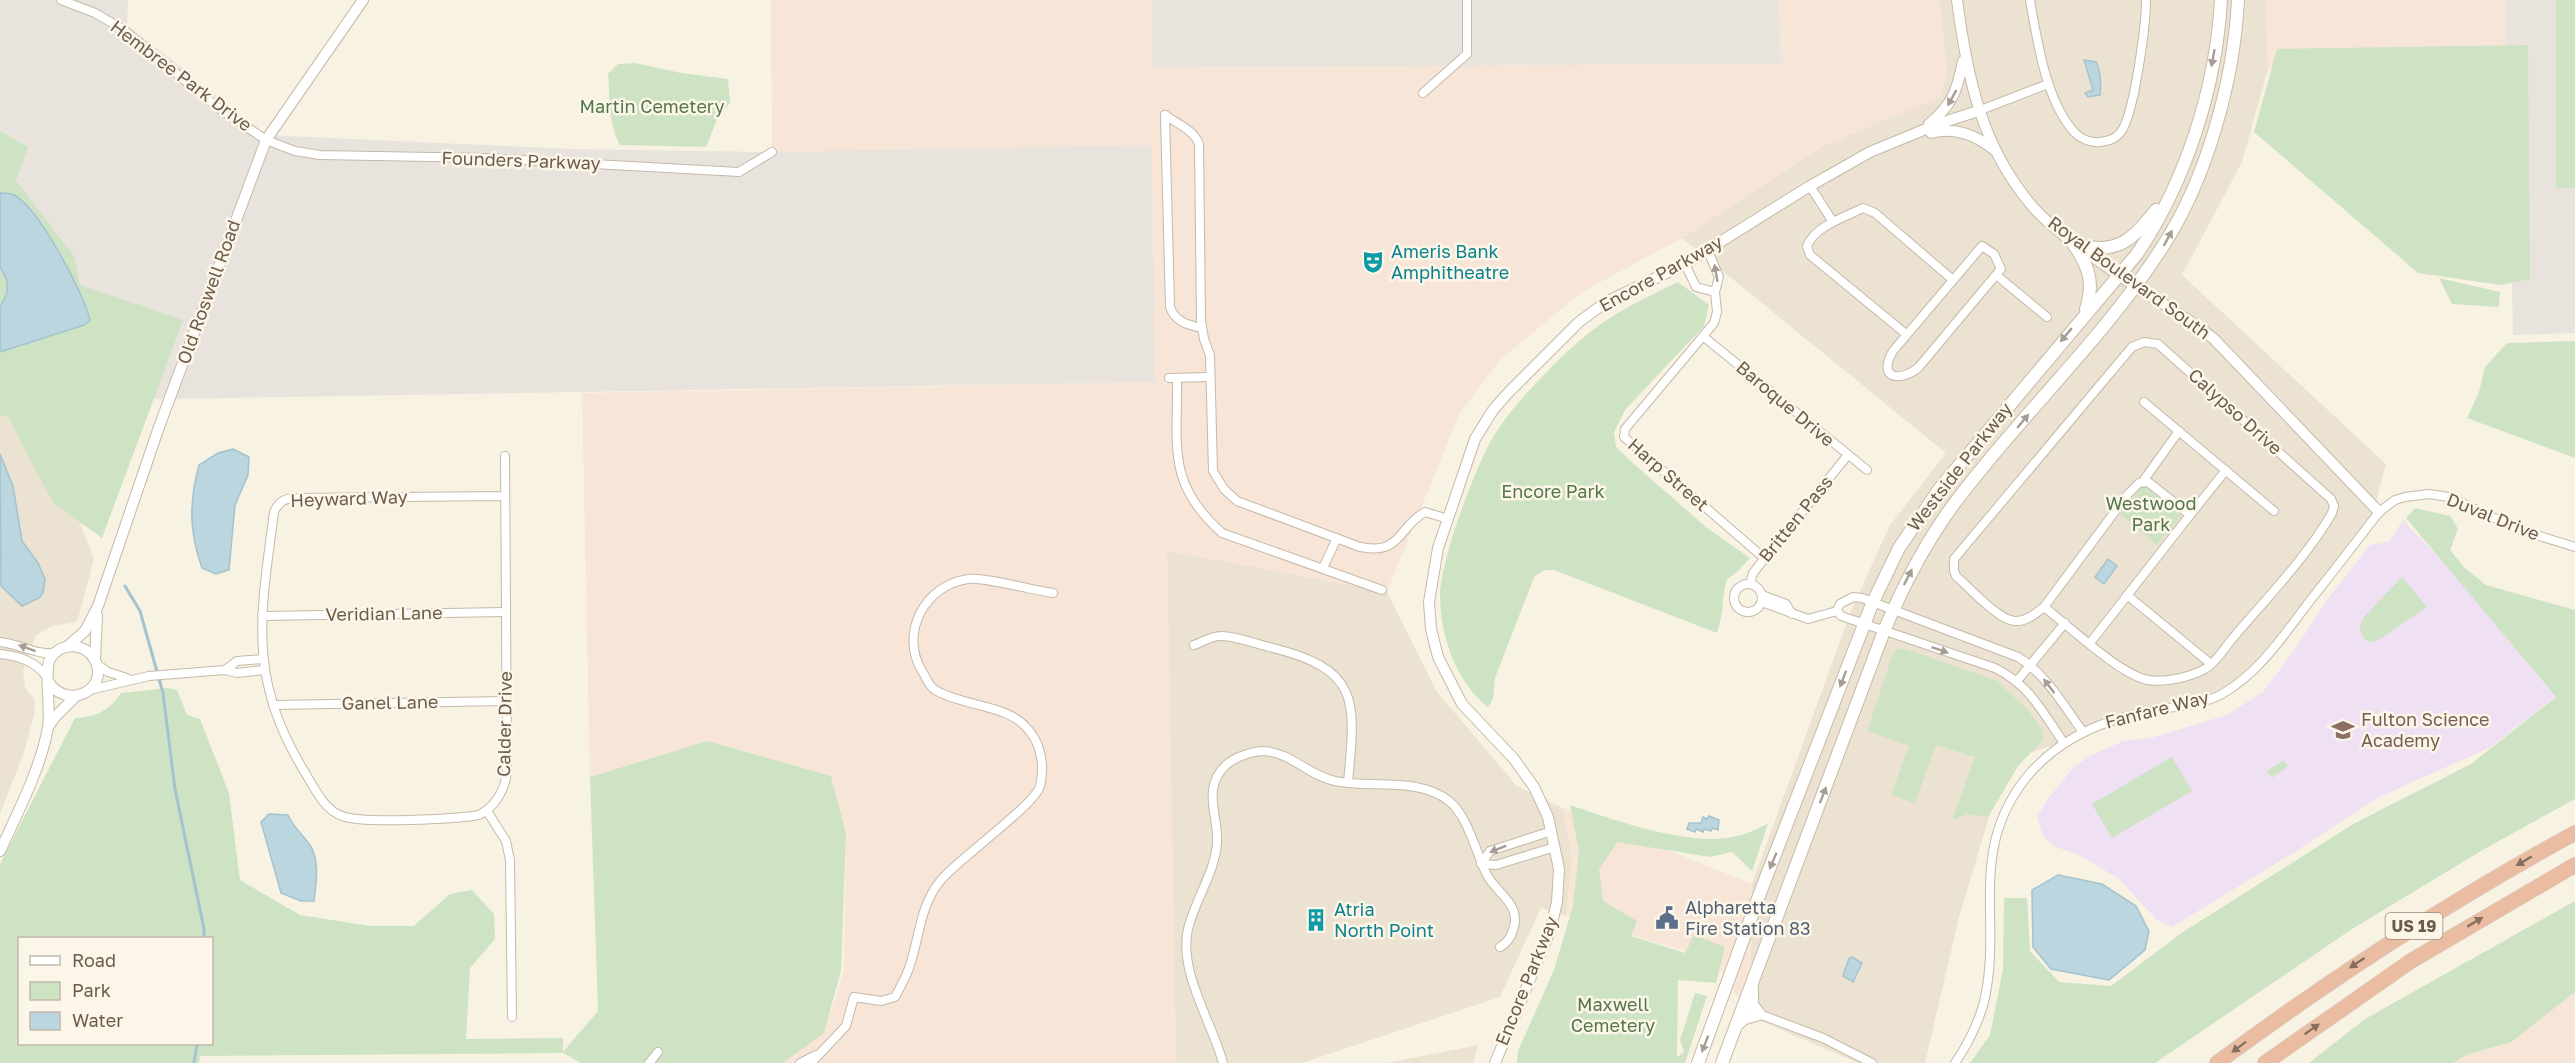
<svg xmlns="http://www.w3.org/2000/svg" width="2575" height="1063" font-family="'Golos Text',sans-serif">
<style>
.residential{fill:#ece2d1}
.commercial{fill:#f7e5d8}
.industrial{fill:#e8e4dd}
.education{fill:#efe0f4}
.green{fill:#cde3c4;fill-rule:evenodd}
.water{fill:#bbd6df;stroke:#a3c3cf;stroke-width:1.5}
.lines{fill:none;stroke-linecap:round;stroke-linejoin:round}
.stream{stroke:#a3c3cf;stroke-width:3}
.minor-casing{stroke:#c5b9a9;stroke-width:10}
.tertiary-casing{stroke:#c5b9a9;stroke-width:12}
.secondary-casing{stroke:#c7baa7;stroke-width:14}
.motorway-casing{stroke:#d6d1cd;stroke-width:16}
.minor{stroke:#fff;stroke-width:8}
.tertiary{stroke:#fff;stroke-width:10}
.secondary{stroke:#fff;stroke-width:12}
.motorway{stroke:#eabda2;stroke-width:15}
.oneway{fill:#a79d94}
.oneway2{fill:#866f5e}
.labels{text-anchor:middle;stroke-width:5;stroke-linejoin:round;paint-order:stroke}
.shield{fill:#fcf6e9;stroke:#988a7c;stroke-width:1.5}
.shield-label{font-size:16px;font-weight:bold;fill:#6d5c4d}
.street-label{font-size:18px;fill:#6d5c4d;stroke:#fcf6e9}
.park-label{font-size:18px;fill:#53774a;stroke:#fcf6e9}
.culture-label{font-size:18px;fill:#0d838f;stroke:#fcf6e9;text-anchor:start}
.education-label{font-size:18px;fill:#785e54;stroke:#fcf6e9;text-anchor:start}
.service-label{font-size:18px;fill:#4e5e75;stroke:#fcf6e9;text-anchor:start}
</style>
<rect width="100%" height="100%" fill="#f8f2e3"/>
<g class="residential">
<polygon points="1939,0 2266,0 2268,69 2242,162 2182,275 2386,464 2369,528 2236,685 2006,761 1959,917 1925,1063 1858,1063 1750,1016 1752,884 1851,611 1890,525 1946,453 1682,238 1823,146 1924,103 1947,72"/>
<polygon points="0,402 65,484 94,559 78,619 76,622 52,626 36,635 23,671 25,687 35,701 34,715 24,752 0,814"/>
<polygon points="1167,550 1387,592 1437,692 1517,786 1563,808 1572,859 1566,916 1541,908 1500,997 1302,1063 1176,1063"/>
<polygon points="1478,1045 1473,1063 1387,1063"/>
</g>
<g class="commercial">
<polygon points="771,0 1151,0 1152,67 1781,64 1779,0 1939,0 1947,72 1941,97 1823,146 1682,238 1582,292 1500,360 1459,414 1387,592 1167,551 1176,1063 783,1063 824,1033 844,972 846,833 831,776 707,741 590,777 582,393 1155,382 772,152"/>
<polygon points="2266,0 2506,0 2508,64 2268,69"/>
<polygon points="1563,808 1752,884 1750,1016 1713,959 1566,916 1572,859"/>
<polygon points="2575,928 2575,1063 2362,1063"/>
</g>
<g class="industrial">
<polygon points="0,0 128,0 127,25 267,135 572,149 772,152 1151,145 1155,382 0,402"/>
<polygon points="1151,0 1779,0 1781,64 1152,67"/>
<polygon points="2506,0 2575,0 2575,333 2513,335"/>
</g>
<polygon class="education" points="2403,520 2466,586 2555,697 2491,747 2379,797 2293,853 2172,927 2157,920 2119,879 2081,856 2054,846 2043,836 2037,817 2048,799 2073,768 2090,756 2123,741 2151,738 2227,715 2263,692 2295,649 2327,600 2370,545 2389,542"/>
<g class="green">
<rect x="2556" y="0" width="19" height="188"/>
<polygon points="2528,45 2530,279 2501,285 2418,273 2254,132 2277,49"/>
<path d="M635 63 681 73 728 79 730 103 718 117 706 147 620 145C608 124 610 97 608 74L618 64Z"/>
<polygon points="0,131 28,147 16,181 74,256 80,285 183,320 102,538 53,503 7,415 0,416"/>
<polygon points="2439,278 2500,292 2499,307 2452,304"/>
<path d="M1678 282 1709 305 1704 326 1625 410 1614 432 1616 447 1635 465 1707 528 1750 558 1738 571 1727 579C1721 600 1724 614 1717 633L1554 570H1544L1534 577 1495 678 1493 699 1488 707C1455 681 1440 635 1440 594 1441 559 1477 460 1497 431 1505 418 1516 406 1525 395 1554 364 1587 329 1625 309 1642 299 1660 291 1678 282Z"/>
<polygon points="2575,341 2575,458 2467,418 2479,392 2485,367 2507,343"/>
<polygon points="2144,485 2181,516 2157,545 2120,514"/>
<polygon points="2415,508 2450,516 2458,529 2450,550 2464,567 2486,585 2575,610 2575,799 2486,848 2352,929 2155,1063 1970,1063 1990,1035 2003,969 2004,898 2027,898 2030,951 2059,982 2111,986 2183,932 2355,823 2471,764 2556,697 2406,518"/>
<polygon points="2402,577 2427,607 2377,641 2368,642 2363,637 2359,627 2364,617"/>
<polygon points="1899,649 1906,649 1997,681 2028,710 2043,731 2043,740 2018,766 1988,817 1968,814 1954,820 1953,817 1975,757 1936,745 1915,803 1891,795 1909,746 1867,731 1893,653"/>
<path d="M167 688 177 690 187 715 200 719 229 793 240 880 300 915 370 926H414L450 894 472 890 494 914 495 939 470 968 466 1039 563 1038V1052L598 1011 590 777 707 741 831 776 846 833 841 971 824 1033 783 1063H581L563 1053 200 1056 199 1063H0V864L75 718C96 717 109 711 121 693ZM20 938H212V1044H20Z"/>
<polygon points="2172,757 2192,791 2112,838 2092,804"/>
<polygon points="2284,760 2288,766 2272,778 2267,771"/>
<path d="M1570 805C1614 820 1692 848 1737 836 1748 834 1758 828 1768 824L1752 871 1732 852 1710 857 1617 842 1599 870 1603 901 1637 921 1631 936 1685 953 1694 935 1725 947 1716 983 1678 980 1677 1057 1684 1052 1680 1040 1695 993 1707 996 1685 1063H1517L1518 1051 1554 970 1573 906 1579 852Z"/>
<polygon points="2575,901 2575,992 2511,1042 2468,1054 2453,1063 2309,1063 2365,1019"/>
</g>
<g class="water">
<path d="M2084 60 2096 62C2101 71 2101 86 2100 95L2088 97 2085 93 2093 90Z"/>
<path d="M0 193C4 193 10 193 14 195 38 207 84 293 90 320L84 325 0 352V307L7 293V281L0 266Z"/>
<path d="M233 449 249 457 248 475 235 505 229 570 216 574 202 568C189 532 189 502 199 465L218 453Z"/>
<polygon points="0,454 13,486 22,541 38,563 45,579 43,593 39,598 22,606 1,586"/>
<polygon points="2108,559 2117,566 2104,584 2095,577"/>
<path d="M269 814 288 815C293 827 302 834 310 845 320 861 316 884 314 901H301L281 893 261 822Z"/>
<polygon points="1709,816 1719,820 1718,830 1712,828 1711,831 1704,829 1703,832 1696,829 1695,832 1687,829 1689,823 1701,823 1703,817 1707,819"/>
<polygon points="2058,875 2102,884 2136,906 2149,931 2145,950 2109,980 2051,969 2033,947 2032,890"/>
<polygon points="1852,957 1862,963 1853,982 1843,976 1849,958"/>
</g>
<g class="lines">
<g class="stream">
<polyline points="125,586 140,611 163,693 175,789 204,929 204,938"/>
<polyline points="194,1063 197,1044"/>
</g>
<g class="minor-casing">
<g id="minor">
<polyline points="61,0 95,13 124,30 217,107 266,140 295,151 320,155 487,158 739,172 772,152"/>
<path d="M2030 0C2037 40 2046 102 2075 133 2081 139 2091 143 2100 142 2107 141 2114 140 2120 133 2134 118 2146 24 2146 0"/>
<polyline points="1423,93 1467,54 1467,0"/>
<polyline points="1978,111 2048,84"/>
<path d="M1165 115C1177 124 1193 129 1199 144L1201 320 1204 339 1210 355 1213 471 1224 489 1237 501 1360 547C1402 555 1397 528 1425 512L1448 519"/>
<path d="M1165 115 1170 307C1175 322 1188 325 1202 328"/>
<polyline points="1810,186 1833,222"/>
<path d="M1982 246 1994 254 2001 269 1918 368C1899 383 1877 378 1893 351Z"/>
<polyline points="1685,264 1696,287 1715,292 1719,277 1708,251"/>
<polyline points="1996,275 2047,317"/>
<polyline points="1715,292 1717,312 1714,323 1625,429 1624,437 1764,558"/>
<path d="M1906 334 1810 255 1807 246C1815 226 1845 217 1863 208L1875 213 1953 280"/>
<polyline points="1704,337 1867,470"/>
<polyline points="1169,378 1210,377"/>
<path d="M1177 378C1178 447 1166 483 1222 533L1382 590"/>
<polyline points="2144,402 2274,511"/>
<path d="M505 456 507 772C505 790 495 807 479 815 454 819 363 824 342 816 325 810 316 791 307 776 247 679 260 619 274 512 278 503 283 499 293 498L505 496"/>
<polyline points="2143,481 2179,431"/>
<polyline points="2190,515 2226,470"/>
<polyline points="1323,568 1337,538"/>
<circle cx="1748" cy="598" r="14"/>
<polyline points="1750,584 1753,573 1847,456"/>
<polyline points="1762,595 1786,604 1792,614"/>
<polyline points="2127,595 2211,664"/>
<polyline points="1762,602 1808,619 1837,611"/>
<path d="M2044 607C2068 625 2120 675 2148 680 2165 683 2190 677 2205 669 2216 663 2225 647 2233 638 2265 600 2307 557 2332 513L2334 506 2331 499 2158 344 2144 342 2132 347 1954 559V571L1956 576C1969 587 1998 620 2015 621 2026 622 2036 613 2044 607L2128 494 2139 483 2148 482 2190 515 2090 643"/>
<polyline points="262,616 506,612"/>
<path d="M0 642C19 644 36 655 55 653"/>
<path d="M1194 645C1202 642 1212 636 1220 636 1232 635 1257 644 1269 647 1360 669 1356 699 1348 782"/>
<path d="M0 654C19 656 35 661 47 677"/>
<polyline points="97,664 108,672 127,678"/>
<polyline points="225,670 237,661 263,659"/>
<polyline points="2017,681 2065,623"/>
<polyline points="90,690 149,676 225,670 237,673 264,670"/>
<polyline points="273,705 506,701"/>
<path d="M2064 743C2042 712 2031 686 1995 668L1841 616 1837 611 1840 604 1853 597 1862 598 2018 657C2046 674 2064 706 2083 732"/>
<polyline points="487,811 506,841 510,860 512,1017"/>
<polyline points="1552,831 1490,851 1481,864 1496,865 1555,847"/>
<polyline points="1759,1014 1823,1038 1872,1063"/>
<polyline points="649,1063 658,1052"/>
<polyline points="800,1063 816,1055"/>
<path d="M811 1063 846 1026 854 997 881 1001 895 997C900 987 907 976 910 965 920 935 920 905 941 880 958 859 1035 805 1040 786 1045 766 1041 742 1026 727 1007 705 962 706 935 690 929 686 926 677 922 671 899 633 925 585 968 579 981 576 1036 591 1053 593"/>
<path d="M1223 1063C1212 1022 1178 971 1188 929 1195 900 1215 872 1217 843 1219 817 1201 788 1226 765 1235 757 1252 751 1264 751 1292 753 1309 776 1335 781 1372 789 1417 776 1449 801 1467 815 1476 852 1486 873 1495 893 1523 904 1513 930 1511 938 1507 943 1500 947"/>
<path d="M1955 1063C1968 1044 1978 1024 1984 1002 2003 921 1967 852 2026 778 2060 736 2108 718 2160 709 2181 706 2204 704 2222 694 2259 673 2284 635 2309 602 2333 572 2356 542 2379 512L2395 500 2405 497 2429 494 2449 497 2520 530 2575 547"/>
</g>
</g>
<g class="tertiary-casing">
<g id="tertiary">
<path d="M1957 0C1967 76 1981 147 2033 207 2058 235 2092 256 2123 278 2153 299 2185 315 2214 339L2379 512"/>
<path d="M1929 124C1953 104 1957 91 1963 61"/>
<path d="M1931 133C1956 126 1977 136 1996 151"/>
<polyline points="68,646 85,631 98,606 159,427 266,140 363,0"/>
<polyline points="95,660 97,615"/>
<polyline points="48,727 55,717 75,697"/>
<path d="M0 851C17 814 41 768 48 727 51 710 44 670 50 659 60 642 85 642 95 660 110 689 67 712 48 681"/>
<polyline points="1495,1063 1550,931 1557,902 1559,869 1548,817 1534,787 1514,759 1462,704 1438,657 1431,629 1429,602 1438,548 1475,439 1493,410 1507,394 1579,322 1606,302 1685,264 1810,186 1870,152 1938,124 1978,111"/>
</g>
</g>
<g class="secondary-casing">
<g id="secondary">
<path d="M2072 242C2088 265 2095 281 2086 309"/>
<path d="M2077 245C2118 255 2132 240 2156 210"/>
<polyline points="1736,1025 1745,1018 1759,1014 1752,1005 1752,988"/>
<path d="M1698 1063 1760 893 1872 604 1899 548 1940 488 2137 254C2186 181 2216 88 2221 0"/>
<path d="M1722 1063 1884 631C1903 586 1925 543 1954 504 2020 415 2104 339 2163 246 2207 178 2234 80 2238 0"/>
</g>
</g>
<g class="motorway-casing">
<g id="motorway">
<path d="M2217 1063C2332 978 2450 901 2575 833"/>
<polyline points="2265,1063 2411,961 2575,865"/>
</g>
</g>
<use href="#minor" class="minor"/>
<use href="#tertiary" class="tertiary"/>
<use href="#secondary" class="secondary"/>
<use href="#motorway" class="motorway"/>
</g>
<defs><path id="oneway-solid" d="M-6-.8H1V-3.2L6.5 0L1 3.2V.8H-6Z" transform="scale(1.5)"/></defs>
<g class="oneway">
<use href="#oneway-solid" transform="translate(2213 58) rotate(100)"/>
<use href="#oneway-solid" transform="translate(1952 98) rotate(119)"/>
<use href="#oneway-solid" transform="translate(2168 238) rotate(-62)"/>
<use href="#oneway-solid" transform="translate(1716 273) rotate(-100)"/>
<use href="#oneway-solid" transform="translate(2066 335) rotate(130)"/>
<use href="#oneway-solid" transform="translate(2023 421) rotate(-50)"/>
<use href="#oneway-solid" transform="translate(1908 577) rotate(-63)"/>
<use href="#oneway-solid" transform="translate(27 648) rotate(-160)"/>
<use href="#oneway-solid" transform="translate(1940 650) rotate(19)"/>
<use href="#oneway-solid" transform="translate(1843 679) rotate(111)"/>
<use href="#oneway-solid" transform="translate(2049 686) rotate(-127)"/>
<use href="#oneway-solid" transform="translate(1823 795) rotate(-69)"/>
<use href="#oneway-solid" transform="translate(1498 849) rotate(158)"/>
<use href="#oneway-solid" transform="translate(1773 861) rotate(113)"/>
<use href="#oneway-solid" transform="translate(1705 1044) rotate(111)"/>
</g>
<g class="oneway2">
<use href="#oneway-solid" transform="translate(2524 861) rotate(150)"/>
<use href="#oneway-solid" transform="translate(2475 922) rotate(-31)"/>
<use href="#oneway-solid" transform="translate(2357 963) rotate(146)"/>
<use href="#oneway-solid" transform="translate(2312 1029) rotate(-35)"/>
<use href="#oneway-solid" transform="translate(2239 1047) rotate(143)"/>
</g>
<defs>
<g id="theatre-bare" transform="scale(1.8)"><path d="M-5-5.5Q0-4 5-5.5V0Q5 5 0 6Q-5 5-5 0ZM-3.3-2.5H-1v1.5H-3.3ZM1-2.5H3.3v1.5H1ZM-2.8 1Q0 5.5 2.8 1Z" fill="#0f9aa8" stroke="#fcf6e9" stroke-width="2.5" paint-order="stroke"/></g>
<g id="school-bare" transform="scale(1.8)"><path d="M0-5L7-2L0 1L-7-2ZM-4 1L0 2.5L4 1V4Q0 6-4 4Z" fill="#8d6e63" stroke="#fcf6e9" stroke-width="2.5" paint-order="stroke"/></g>
<g id="civic-bare" transform="scale(1.8)"><path d="M-.6-6.5H3V-4.5H.6V-3L4-1V1h2V6H-6V1h2V-1L-.6-3ZM-1.2 2.5V6h2.4V2.5Z" fill="#5c6f8a" stroke="#fcf6e9" stroke-width="2.5" paint-order="stroke"/></g>
<g id="building-bare" transform="scale(1.8)"><path d="M-4-6H4V6H1V3H-1V6H-4ZM-2.5-4.3h1.7v1.8h-1.7ZM.8-4.3h1.7v1.8H.8ZM-2.5-1h1.7V.8h-1.7ZM.8-1h1.7V.8H.8Z" fill="#0f9aa8" stroke="#fcf6e9" stroke-width="2.5" paint-order="stroke"/></g>
</defs>
<g fill-rule="evenodd">
<use href="#theatre-bare" x="1373" y="262"/>
<use href="#school-bare" x="2343" y="730"/>
<use href="#civic-bare" x="1667" y="918"/>
<use href="#building-bare" x="1316" y="920"/>
</g>
<g class="labels">
<rect class="shield" x="2385.5" y="913" width="57" height="26" rx="4.5"/>
<g class="shield-label">
<text x="2414" y="932">US 19</text>
</g>
<g class="street-label">
<text transform="translate(181 76) rotate(37)" y="6">Hembree Park Drive</text>
<text transform="translate(521 161) rotate(2)" y="6">Founders Parkway</text>
<text transform="translate(1661 274) rotate(-29)" y="6">Encore Parkway</text>
<text transform="translate(2129 278) rotate(36)" y="6">Royal Boulevard South</text>
<text transform="translate(209 292) rotate(-70)" y="6">Old Roswell Road</text>
<text transform="translate(1785 404) rotate(40)" y="6">Baroque Drive</text>
<text transform="translate(2235 412) rotate(42)" y="6">Calypso Drive</text>
<text transform="translate(1960 467) rotate(-52)" y="6">Westside Parkway</text>
<text transform="translate(1668 475) rotate(41)" y="6">Harp Street</text>
<text transform="translate(349 499) rotate(-2)" y="6">Heyward Way</text>
<text transform="translate(2493 517) rotate(22)" y="6">Duval Drive</text>
<text transform="translate(1796 519) rotate(-51)" y="6">Britten Pass</text>
<text transform="translate(384 614) rotate(-1)" y="6">Veridian Lane</text>
<text transform="translate(390 703) rotate(-1)" y="6">Ganel Lane</text>
<text transform="translate(2157 710) rotate(-14)" y="6">Fanfare Way</text>
<text transform="translate(505 724) rotate(-89)" y="6">Calder Drive</text>
<text transform="translate(1527 981) rotate(-68)" y="6">Encore Parkway</text>
</g>
<g class="park-label">
<text x="652" y="113">Martin Cemetery</text>
<text x="1553" y="498">Encore Park</text>
<text x="2151" y="510">Westwood<tspan x="2151" dy="21">Park</tspan></text>
<text x="1613" y="1011">Maxwell<tspan x="1613" dy="21">Cemetery</tspan></text>
</g>
<g class="culture-label">
<text x="1391" y="258">Ameris Bank<tspan x="1391" dy="21">Amphitheatre</tspan></text>
<text x="1334" y="916">Atria<tspan x="1334" dy="21">North Point</tspan></text>
</g>
<g class="education-label">
<text x="2361" y="726">Fulton Science<tspan x="2361" dy="21">Academy</tspan></text>
</g>
<g class="service-label">
<text x="1685" y="914">Alpharetta<tspan x="1685" dy="21">Fire Station 83</tspan></text>
</g>
</g>
<rect x="18" y="937" width="195" height="108" fill="#fcf6e9" stroke="#c3b8ab" stroke-width="1.5"/>
<rect x="30" y="956" width="30" height="9" fill="#ffffff" stroke="#c3b8ab" stroke-width="1.5"/>
<text x="72" y="967" font-size="18" fill="#6d5c4d">Road</text>
<rect x="30" y="982" width="30" height="18" fill="#cde3c4" stroke="#c3b8ab" stroke-width="1.5"/>
<text x="72" y="997" font-size="18" fill="#6d5c4d">Park</text>
<rect x="30" y="1012" width="30" height="18" fill="#bbd6df" stroke="#c3b8ab" stroke-width="1.5"/>
<text x="72" y="1027" font-size="18" fill="#6d5c4d">Water</text>
</svg>
